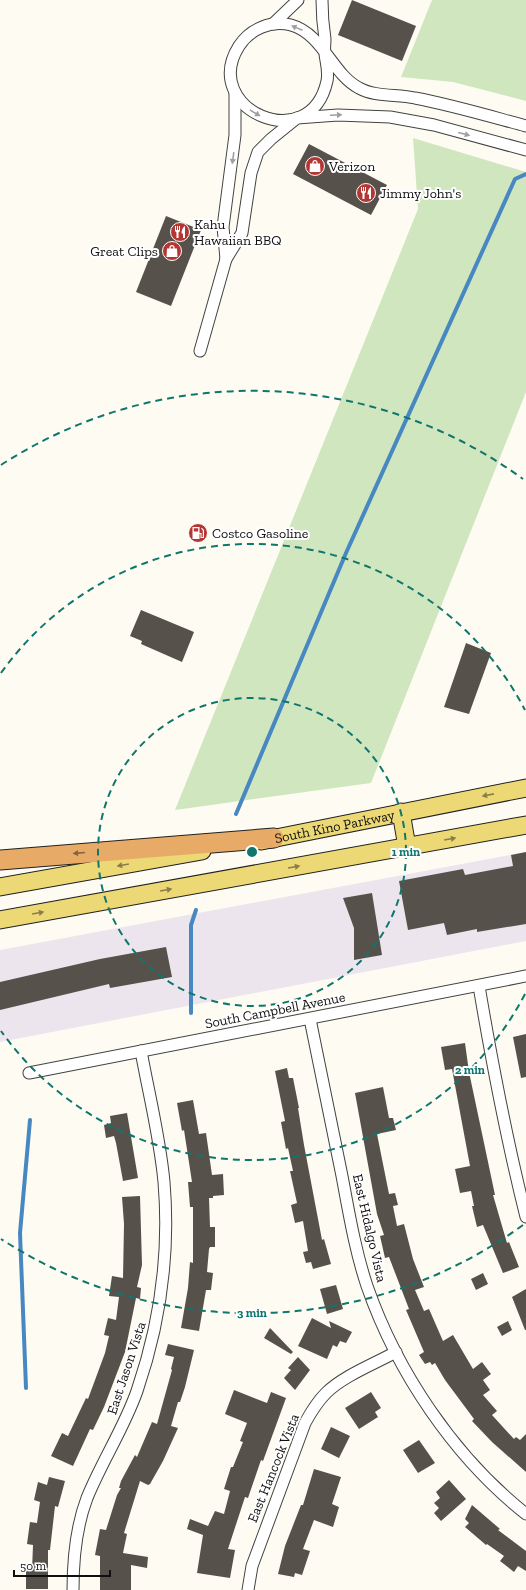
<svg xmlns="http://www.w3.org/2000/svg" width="526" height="1590" font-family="'Zilla Slab',serif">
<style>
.industrial{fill:#ece5ed}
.green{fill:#d0e6be}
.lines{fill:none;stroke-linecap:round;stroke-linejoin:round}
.stream{stroke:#4888c2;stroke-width:4}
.building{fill:#57514c}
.minor-casing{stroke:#424242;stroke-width:13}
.primary-casing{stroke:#202020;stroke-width:19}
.motorway-casing{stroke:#202020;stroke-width:21}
.minor{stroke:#fff;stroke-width:11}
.primary{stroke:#ecd874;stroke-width:17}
.motorway{stroke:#e8ab67;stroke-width:19}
.oneway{fill:#9f9f9f}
.oneway2{fill:#897e47}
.oneway3{fill:#86653f}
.ring{fill:none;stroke:#0f766e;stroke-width:2;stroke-dasharray:7 5}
.labels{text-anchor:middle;stroke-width:4;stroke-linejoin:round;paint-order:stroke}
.poi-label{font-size:14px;fill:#0f0f0f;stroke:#fff;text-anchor:start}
.street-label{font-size:14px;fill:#0f0f0f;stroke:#fff}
.centre{fill:#0f766e;stroke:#fff;stroke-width:2}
.ring-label{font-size:12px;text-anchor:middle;font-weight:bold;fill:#0f766e;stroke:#fff;stroke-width:4;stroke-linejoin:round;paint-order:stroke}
</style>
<rect width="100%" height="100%" fill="#fefcf2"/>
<polygon class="industrial" points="526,852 526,941 0,1042 0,950"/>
<g class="green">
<polygon points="432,0 526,0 526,101 453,82 401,77"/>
<polygon points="413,138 526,172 526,392 371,783 175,810 418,209"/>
</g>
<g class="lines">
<g class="stream">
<polyline points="236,814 346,553 515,179 526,174"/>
<polyline points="191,1013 191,925 196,910"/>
<polyline points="26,1388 20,1233 30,1120"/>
</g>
</g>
<g class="building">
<polygon points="352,0 416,26 402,61 338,35"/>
<polygon points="309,144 387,185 371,215 293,174"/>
<polygon points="166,216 201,230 171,306 136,292"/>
<polygon points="141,610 194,632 182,662 141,644 142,641 130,636"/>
<polygon points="466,643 491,653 469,714 444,707"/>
<polygon points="526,852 526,924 477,932 477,929 447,935 444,923 408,930 399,881 463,869 465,875 513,866 511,855"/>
<polygon points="372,893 382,955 354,960 354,928 343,898"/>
<polygon points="166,947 172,977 110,988 109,984 0,1010 0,982 100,959"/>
<polygon points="526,1034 526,1077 521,1078 513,1037"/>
<polygon points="465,1043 469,1072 495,1195 493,1195 507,1243 509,1242 519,1267 503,1273 483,1225 477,1227 472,1206 474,1206 471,1191 460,1193 455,1169 470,1166 452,1069 445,1070 441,1047"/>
<polygon points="287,1068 289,1078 293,1078 299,1108 298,1108 304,1145 322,1240 324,1239 331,1264 313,1269 311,1262 306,1263 303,1252 308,1251 303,1221 295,1223 291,1205 297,1203 290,1171 293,1171 288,1148 286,1149 281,1122 285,1121 275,1071"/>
<polygon points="383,1087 389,1118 393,1118 396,1130 377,1134 389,1194 395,1193 398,1205 393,1206 397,1226 404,1224 413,1259 424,1287 415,1290 424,1311 429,1309 443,1341 453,1335 473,1369 482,1362 491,1374 483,1380 490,1390 483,1395 497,1411 492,1415 514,1439 516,1437 520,1440 526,1434 526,1472 492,1442 472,1421 474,1419 445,1380 435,1363 432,1365 430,1362 425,1364 419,1355 424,1352 406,1310 409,1309 389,1257 385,1258 380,1236 384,1235 377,1214 355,1093"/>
<polygon points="193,1100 199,1134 206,1133 212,1175 223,1174 224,1195 213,1196 213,1198 209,1198 210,1227 215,1227 215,1247 210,1247 209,1249 207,1272 213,1273 211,1290 206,1290 199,1331 181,1328 188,1288 190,1262 193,1263 193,1207 190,1207 188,1182 192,1182 184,1130 182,1131 177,1103"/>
<polygon points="127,1113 138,1178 123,1181 116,1143 114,1136 106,1138 104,1125 111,1123 110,1116"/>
<polygon points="140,1196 142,1265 137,1287 141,1288 140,1299 136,1298 125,1352 104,1407 93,1430 90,1429 73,1466 51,1456 62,1433 68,1436 86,1398 88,1399 105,1353 109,1336 104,1335 108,1318 116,1320 119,1297 109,1296 112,1276 123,1278 124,1224 122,1197"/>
<polygon points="483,1273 488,1284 476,1290 471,1279"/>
<polygon points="336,1285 343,1309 327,1314 320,1289"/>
<polygon points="526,1289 526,1330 525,1330 512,1297"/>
<polygon points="312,1318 331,1328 329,1321 352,1332 346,1343 340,1341 337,1347 333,1345 327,1359 298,1346"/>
<polygon points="508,1321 512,1330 502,1336 497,1327"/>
<polygon points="270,1328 293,1352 291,1354 264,1338"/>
<polygon points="168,1344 194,1350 185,1387 180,1402 178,1402 171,1426 178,1428 163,1461 150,1484 148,1485 140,1481 124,1533 127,1534 123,1553 148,1557 147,1568 131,1565 131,1590 100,1590 100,1556 95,1555 100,1529 106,1530 117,1495 121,1488 119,1488 121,1481 135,1455 137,1457 152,1422 157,1424 172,1370 171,1369 174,1357 165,1355"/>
<polygon points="298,1357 310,1370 295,1390 284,1378 291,1370 288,1368"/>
<polygon points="234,1390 267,1403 271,1392 286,1398 263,1461 261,1460 248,1498 245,1497 228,1549 235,1550 230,1578 197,1573 203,1535 187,1529 190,1519 208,1526 215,1511 224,1514 230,1491 224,1489 231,1467 233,1467 243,1442 240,1441 247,1423 225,1414"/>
<polygon points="371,1392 381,1408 375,1412 378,1417 359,1429 345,1408"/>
<polygon points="331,1427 350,1436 339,1458 321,1449"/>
<polygon points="419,1440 435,1463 418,1473 403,1450"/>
<polygon points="314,1469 341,1477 332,1504 339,1507 333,1527 314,1520 303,1549 310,1551 302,1575 295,1573 294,1577 278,1574 285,1546 301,1505 303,1505"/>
<polygon points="49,1477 65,1481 58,1507 55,1506 50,1550 48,1550 48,1589 26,1589 26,1570 32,1570 33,1545 27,1544 30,1522 37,1523 40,1502 34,1500 38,1482 47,1485"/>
<polygon points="449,1480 466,1499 441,1521 434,1513 439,1508 434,1503 440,1498 436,1492"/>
<polygon points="472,1505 500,1529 498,1530 526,1551 526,1571 518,1566 514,1572 500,1561 504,1556 487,1544 486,1545 465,1527 469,1523 465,1519"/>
</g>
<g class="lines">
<g class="minor-casing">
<g id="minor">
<path d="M322 0C322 13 323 26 325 39 325 44 324 49 325 54 326 63 329 71 327 81 310 158 199 109 239 46 250 29 271 20 291 25 323 34 332 74 359 88 375 97 397 94 415 98 452 105 489 116 526 126"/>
<polyline points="273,24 298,0"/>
<polyline points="226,259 223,227 235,135 235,93"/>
<polyline points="200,351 226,259 242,233 251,173 258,152 271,139 297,118 338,115 390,117 434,125 526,150"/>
<path d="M479 986C492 1063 507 1141 526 1217"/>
<path d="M310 1019C321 1071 331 1124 342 1176 349 1213 355 1250 367 1286 397 1372 454 1457 526 1514"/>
<polyline points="29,1073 526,976"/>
<path d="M73 1590C73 1559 76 1527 87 1498 102 1461 124 1428 137 1391 160 1324 170 1253 164 1182 160 1138 149 1095 141 1051"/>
<path d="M248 1590 252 1566 305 1423C311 1412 318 1401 326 1393 343 1376 374 1364 396 1352"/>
</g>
</g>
<g class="primary-casing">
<g id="primary">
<polyline points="401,812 407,847"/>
<path id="s1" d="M261 841 526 788"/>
<polyline points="0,887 202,851"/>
<polyline points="0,920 526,825"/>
</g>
</g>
<g class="motorway-casing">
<polyline id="motorway" points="0,860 274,838"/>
</g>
<use href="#minor" class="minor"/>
<use href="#primary" class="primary"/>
<use href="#motorway" class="motorway"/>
</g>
<defs><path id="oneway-solid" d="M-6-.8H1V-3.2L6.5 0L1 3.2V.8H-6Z"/></defs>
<g class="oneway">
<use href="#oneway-solid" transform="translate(297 28) rotate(-158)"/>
<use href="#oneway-solid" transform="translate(255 113) rotate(31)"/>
<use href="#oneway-solid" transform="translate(336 115) rotate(-2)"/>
<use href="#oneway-solid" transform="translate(464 134) rotate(15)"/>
<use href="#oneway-solid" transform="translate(233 158) rotate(98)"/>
</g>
<g class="oneway2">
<use href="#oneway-solid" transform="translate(488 795) rotate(169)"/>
<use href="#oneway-solid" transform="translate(450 839) rotate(-10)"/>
<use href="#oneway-solid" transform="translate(123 865) rotate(170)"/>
<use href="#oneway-solid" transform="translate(294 867) rotate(-10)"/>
<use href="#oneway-solid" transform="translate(166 890) rotate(-10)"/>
<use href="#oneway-solid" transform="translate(38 913) rotate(-10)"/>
</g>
<use class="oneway3" href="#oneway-solid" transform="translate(79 853) rotate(175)"/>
<g class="ring">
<circle cx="252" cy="852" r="154"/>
<path d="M525 994A308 308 0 0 1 1 1031M1 673A308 308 0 0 1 525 710"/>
<path d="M523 1225A461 461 0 0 1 1 1239M1 465A461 461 0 0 1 523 479"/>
</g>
<defs>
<g id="shop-disc" transform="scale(1)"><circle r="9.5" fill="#b43633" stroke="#fff"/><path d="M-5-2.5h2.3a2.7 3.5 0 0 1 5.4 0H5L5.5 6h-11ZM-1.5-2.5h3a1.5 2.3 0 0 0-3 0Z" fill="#fff"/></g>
<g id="restaurant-disc" transform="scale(1)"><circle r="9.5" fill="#b43633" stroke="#fff"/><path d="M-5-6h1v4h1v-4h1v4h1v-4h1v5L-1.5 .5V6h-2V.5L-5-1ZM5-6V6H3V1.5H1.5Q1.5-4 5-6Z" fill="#fff"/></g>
<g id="fuel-disc" transform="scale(1)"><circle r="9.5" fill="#b43633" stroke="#fff"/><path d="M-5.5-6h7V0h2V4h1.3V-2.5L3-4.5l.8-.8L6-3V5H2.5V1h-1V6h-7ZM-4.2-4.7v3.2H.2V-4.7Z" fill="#fff"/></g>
</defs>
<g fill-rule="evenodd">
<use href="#shop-disc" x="315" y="166"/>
<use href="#restaurant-disc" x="366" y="193"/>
<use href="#restaurant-disc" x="180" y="232"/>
<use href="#shop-disc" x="172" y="251"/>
<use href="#fuel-disc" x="198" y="533"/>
</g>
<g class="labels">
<g class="poi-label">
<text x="329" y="171">Verizon</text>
<text x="380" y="198">Jimmy John's</text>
<text x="194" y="229">Kahu<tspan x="194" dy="16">Hawaiian BBQ</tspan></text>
<text x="158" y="256" text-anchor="end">Great Clips</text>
<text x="212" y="538">Costco Gasoline</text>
</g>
<g class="street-label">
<text dy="5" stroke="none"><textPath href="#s1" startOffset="75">South Kino Parkway</textPath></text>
<text transform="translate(275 1010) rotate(-11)" y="5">South Campbell Avenue</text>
<text transform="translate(370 1228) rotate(77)" y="5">East Hidalgo Vista</text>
<text transform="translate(126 1368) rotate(-72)" y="5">East Jason Vista</text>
<text transform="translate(273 1468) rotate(-68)" y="5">East Hancock Vista</text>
</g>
</g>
<circle cx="252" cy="852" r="6" class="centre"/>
<g class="ring-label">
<text x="406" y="856">1 min</text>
<text x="470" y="1074">2 min</text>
<text x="252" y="1317">3 min</text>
</g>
<path d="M14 1570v6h96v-6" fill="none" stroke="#0f0f0f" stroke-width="2"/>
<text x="20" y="1570" font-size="12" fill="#0f0f0f" stroke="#ffffff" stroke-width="3" paint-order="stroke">50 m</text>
</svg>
